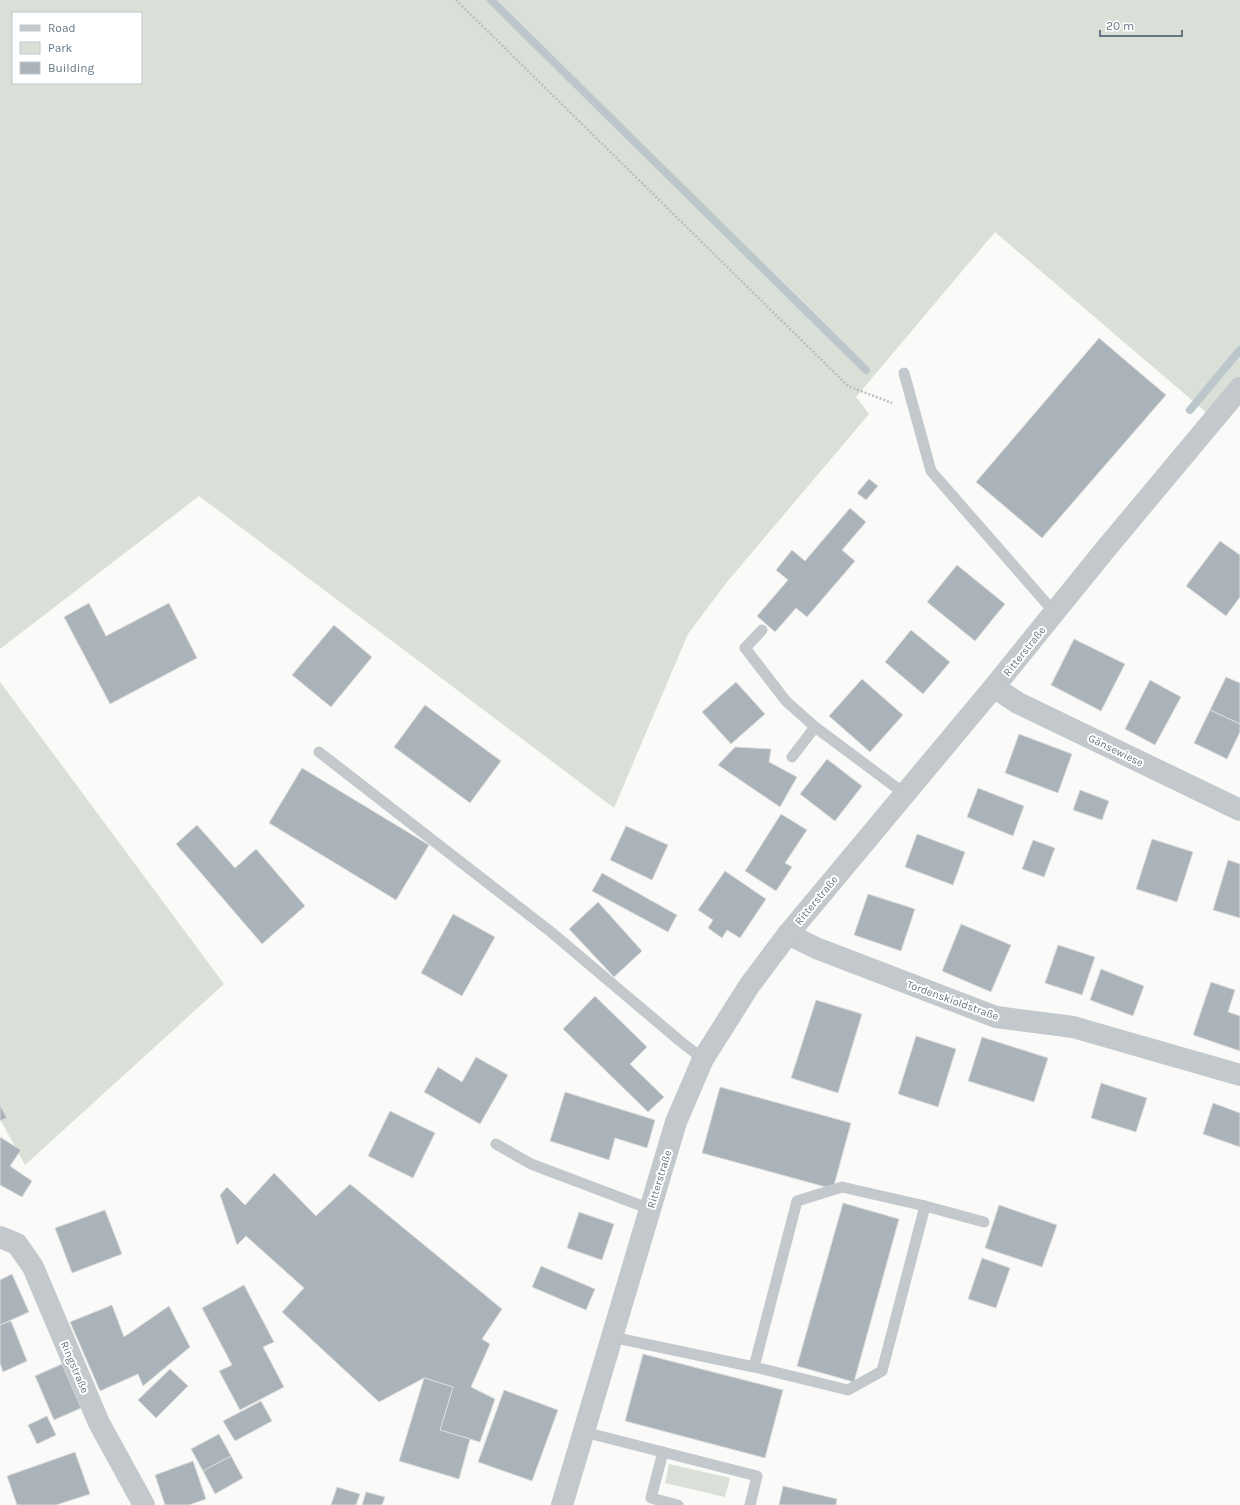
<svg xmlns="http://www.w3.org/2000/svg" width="1240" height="1505" font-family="Karla,sans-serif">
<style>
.green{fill:#dadfd7;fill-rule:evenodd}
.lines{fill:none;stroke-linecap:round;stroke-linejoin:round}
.stream{stroke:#bbc7cb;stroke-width:8}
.building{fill:#aab3b9;stroke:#dcdcda}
.path{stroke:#bbbfc2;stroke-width:2.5;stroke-dasharray:2 2;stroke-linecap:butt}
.lane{stroke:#c3c8cc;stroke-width:11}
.street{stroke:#c3c8cc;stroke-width:22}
.labels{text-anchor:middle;stroke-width:4;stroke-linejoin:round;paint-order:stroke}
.street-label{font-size:11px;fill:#657683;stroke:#fff}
</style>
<rect width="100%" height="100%" fill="#fafaf8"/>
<g class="green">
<path d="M0 0H1240V388L1214 419 995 232 856 397 869 414 727 582 688 634 614 808 199 496 0 649ZM13 13H141V83H13Z"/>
<polygon points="0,682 224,984 25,1165 0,1119"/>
<polygon points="669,1464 730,1478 725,1497 665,1483"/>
</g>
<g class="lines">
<g class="stream">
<polyline points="491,0 866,370"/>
<polyline points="1190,410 1240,350"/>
</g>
</g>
<g class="building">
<polygon points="1099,338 1166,395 1042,538 976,482"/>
<polygon points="869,479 878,486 866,500 857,493"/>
<polygon points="850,508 866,522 842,550 855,561 807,617 796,608 775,632 757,616 788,580 776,570 792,550 805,561"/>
<polygon points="1220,541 1240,555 1240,597 1226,616 1186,586"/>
<polygon points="957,565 1005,604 975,641 927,602"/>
<polygon points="89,603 106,636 169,603 197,658 110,704 64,617"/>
<polygon points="334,625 372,657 331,707 292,675"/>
<polygon points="911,630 950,662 923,694 885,662"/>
<polygon points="1074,639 1125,664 1101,711 1051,685"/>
<polygon points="1226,677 1240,683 1240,724 1210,710"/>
<polygon points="862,679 903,715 870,752 829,716"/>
<polygon points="1150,680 1181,697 1155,745 1125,729"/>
<polygon points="736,682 765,714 731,744 702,712"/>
<polygon points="425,705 501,761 470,803 394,747"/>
<polygon points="1210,710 1240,724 1240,732 1227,759 1194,743"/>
<polygon points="1019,734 1072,754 1058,793 1005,773"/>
<polygon points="735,747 771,749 769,762 797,777 780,807 718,765"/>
<polygon points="827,759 862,786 835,821 800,794"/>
<polygon points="302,768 429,845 396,900 269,823"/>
<polygon points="978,788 1024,806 1013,836 967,817"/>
<polygon points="1080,790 1109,801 1102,820 1073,810"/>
<polygon points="781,814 807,830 785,863 792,867 776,891 745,871"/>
<polygon points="197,825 235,868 256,849 305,906 262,944 176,844"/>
<polygon points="626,826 668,845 652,880 610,860"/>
<polygon points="917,834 965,852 953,885 905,867"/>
<polygon points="1152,839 1193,852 1177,902 1136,889"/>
<polygon points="1033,840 1055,848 1044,877 1022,869"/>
<polygon points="1228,860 1240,864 1240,918 1213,910"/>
<polygon points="725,871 766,899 740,938 727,930 722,938 708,928 713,920 698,910"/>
<polygon points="602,873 677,915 668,932 592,891"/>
<polygon points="868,894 915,909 901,951 854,935"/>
<polygon points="598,902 642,951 614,977 569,929"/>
<polygon points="453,914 495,937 462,996 421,973"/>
<polygon points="961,924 1011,945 991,992 942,971"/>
<polygon points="1058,945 1095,957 1082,995 1045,983"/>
<polygon points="1101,969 1144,986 1133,1016 1090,1000"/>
<polygon points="1211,982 1235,990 1228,1012 1240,1016 1240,1051 1193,1035"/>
<polygon points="595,996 647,1047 630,1064 664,1097 648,1112 563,1029"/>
<polygon points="816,1000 862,1014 838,1093 791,1078"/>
<polygon points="916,1036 956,1049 938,1107 898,1094"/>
<polygon points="982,1037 1048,1058 1034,1102 968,1081"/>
<polygon points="476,1057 508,1075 480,1124 424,1092 438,1067 462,1082"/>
<polygon points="1101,1083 1147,1098 1136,1132 1091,1118"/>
<polygon points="720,1087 851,1123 833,1189 702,1153"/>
<polygon points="565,1092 655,1120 647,1148 615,1138 609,1160 550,1141"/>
<polygon points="1213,1103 1240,1113 1240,1147 1203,1134"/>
<polygon points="0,1105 7,1118 0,1121"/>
<polygon points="390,1111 435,1133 413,1178 368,1156"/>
<polygon points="0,1137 21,1150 10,1166 32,1181 22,1197 0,1185"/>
<polygon points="274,1173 316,1216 350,1184 502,1309 482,1339 490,1344 471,1387 495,1399 480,1442 440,1430 453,1387 424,1378 379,1402 282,1312 304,1288 246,1236 237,1245 220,1195 227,1187 245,1205"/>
<polygon points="843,1203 899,1219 854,1382 797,1366"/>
<polygon points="999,1205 1057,1225 1042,1267 985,1248"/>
<polygon points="105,1210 122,1254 72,1273 55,1228"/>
<polygon points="579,1212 614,1224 602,1260 567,1248"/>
<polygon points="982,1258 1010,1268 996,1308 968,1299"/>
<polygon points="541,1266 595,1289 586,1310 532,1287"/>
<polygon points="12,1274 29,1312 0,1325 0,1280"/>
<polygon points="244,1285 274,1342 263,1347 284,1387 240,1410 219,1371 232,1365 202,1308"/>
<polygon points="112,1305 124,1337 169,1306 190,1347 143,1386 138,1374 100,1391 70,1322"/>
<polygon points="11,1321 27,1361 3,1372 0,1363 0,1325"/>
<polygon points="643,1354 783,1390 765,1458 625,1421"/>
<polygon points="62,1364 81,1408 54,1420 35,1376"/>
<polygon points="170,1369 188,1386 156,1418 138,1400"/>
<polygon points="424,1378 453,1387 440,1430 470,1439 459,1479 399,1461"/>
<polygon points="504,1390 558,1410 532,1481 478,1462"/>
<polygon points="261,1401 272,1421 235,1441 223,1421"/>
<polygon points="47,1416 56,1435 37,1444 28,1425"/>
<polygon points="219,1434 231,1456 203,1471 191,1449"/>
<polygon points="75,1452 90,1494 56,1505 17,1505 7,1476"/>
<polygon points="231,1456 243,1478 215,1494 203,1471"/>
<polygon points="193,1461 206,1499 189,1505 165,1505 155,1475"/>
<polygon points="783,1486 837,1499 836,1505 779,1505"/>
<polygon points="337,1487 360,1494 356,1505 331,1505"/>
<polygon points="366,1492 385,1497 382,1505 362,1505"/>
</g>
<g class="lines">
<polyline class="path" points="456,0 848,386 892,403"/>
<g class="lane">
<polyline points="904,373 931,471 1054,612"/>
<polyline points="762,630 745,648 786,701 815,727 905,794"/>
<polyline points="319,752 551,932 680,1041 703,1059"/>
<polyline points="792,757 815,727"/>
<polyline points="496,1144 531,1164 650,1209"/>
<polyline points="925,1206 984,1222"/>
<polyline points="612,1337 754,1367 797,1201 842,1187 925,1206 882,1371 848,1390 754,1367"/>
<polyline points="584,1432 757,1476 750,1505"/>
<polyline points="663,1452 651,1498 678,1505"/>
</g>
<g class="street">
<polyline points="994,687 1018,703 1240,810"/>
<polyline points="788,934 816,948 996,1017 1073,1027 1240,1075"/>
<polyline points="0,1237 17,1244 33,1267 99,1423 144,1505"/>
<polyline points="562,1505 676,1122 703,1059 749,986 788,934 994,687 1104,551 1240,388"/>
</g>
</g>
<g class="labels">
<g class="street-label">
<text transform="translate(1024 651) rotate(-51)" y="4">Ritterstraße</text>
<text transform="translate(1116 750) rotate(26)" y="4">Gänsewiese</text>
<text transform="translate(816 900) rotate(-50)" y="4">Ritterstraße</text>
<text transform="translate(953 1000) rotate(20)" y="4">Tordenskioldstraße</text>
<text transform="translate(659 1179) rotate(-73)" y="4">Ritterstraße</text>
<text transform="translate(75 1367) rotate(67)" y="4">Ringstraße</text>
</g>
</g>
<rect x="12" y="12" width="130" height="72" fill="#ffffff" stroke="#c1c8cd"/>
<rect x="20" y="25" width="20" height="6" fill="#c3c8cc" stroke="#c1c8cd"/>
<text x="48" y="32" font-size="12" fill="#657683">Road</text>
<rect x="20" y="42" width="20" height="12" fill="#dadfd7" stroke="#c1c8cd"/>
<text x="48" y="52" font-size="12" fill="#657683">Park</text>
<rect x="20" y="62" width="20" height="12" fill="#aab3b9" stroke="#c1c8cd"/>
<text x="48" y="72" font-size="12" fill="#657683">Building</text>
<path d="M1100 30v6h82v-6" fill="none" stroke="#657683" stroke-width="2"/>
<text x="1106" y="30" font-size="12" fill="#657683" stroke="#ffffff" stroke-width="3" paint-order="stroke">20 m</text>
</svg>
